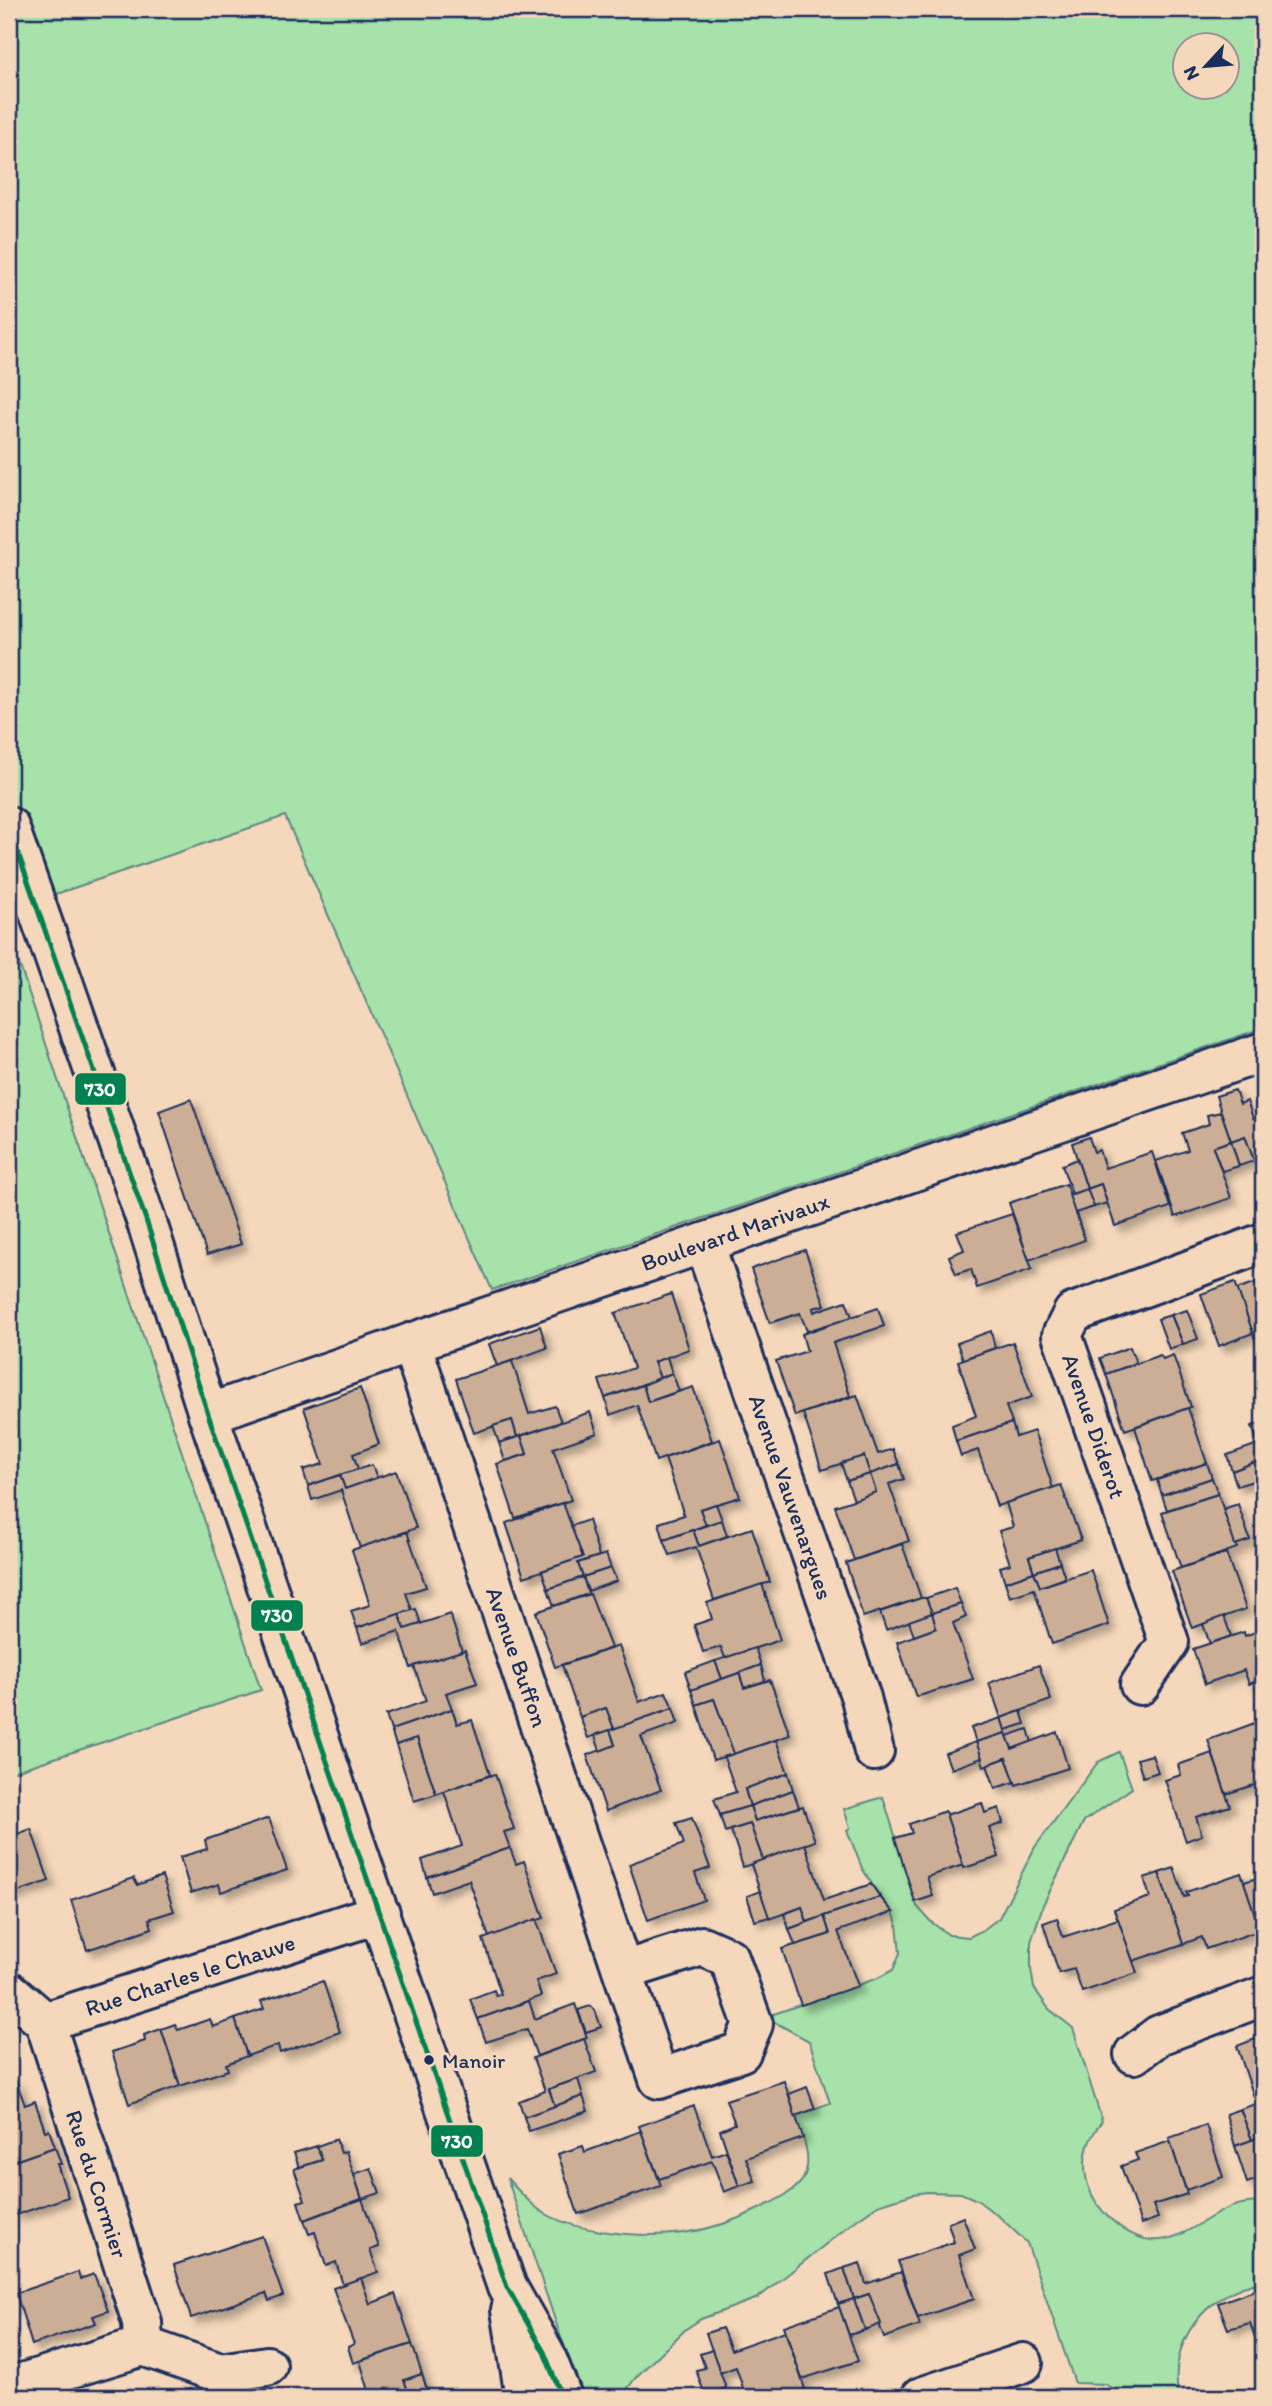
<svg xmlns="http://www.w3.org/2000/svg" width="1272" height="2406" font-family="Itim,sans-serif">
<style>
.green{fill:#a6e2a9;stroke:#608884;stroke-width:2;fill-rule:evenodd}
.building{fill:#cbae95;stroke:#1b2f5e;stroke-width:2;filter:url(#shadow)}
.lines{fill:none;stroke-linecap:round;stroke-linejoin:round}
.minor-casing{stroke:#1b2f5e;stroke-width:44}
.primary-casing{stroke:#1b2f5e;stroke-width:44}
.minor{stroke:#f5d8bb;stroke-width:38}
.primary{stroke:#f5d8bb;stroke-width:38}
.bus-1-casing{stroke:#f5d8bb;stroke-width:10}
.bus-1{stroke:#00814f;stroke-width:5}
.bus-dot{fill:#1b2f5e;stroke:#f5d8bb;stroke-width:2.5}
.labels{text-anchor:middle;stroke-width:6;stroke-linejoin:round;paint-order:stroke}
.bus-label{font-size:21px;fill:#1b2f5e;stroke:#f5d8bb;text-anchor:start}
.street-label{font-size:23px;fill:#1b2f5e;stroke:#f5d8bb}
.line-badge{stroke:#f5d8bb;stroke-width:2.5}
.badge-label{font-size:19px;text-anchor:middle;font-weight:bold;fill:#fff}
</style>
<defs>
<filter id="shadow"><feDropShadow dx="6" dy="6" stdDeviation="3.5" flood-color="#0004"/></filter>
</defs>
<rect width="100%" height="100%" fill="#f5d8bb"/>
<filter id="ink" filterUnits="userSpaceOnUse"><feTurbulence type="fractalNoise" baseFrequency=".0143" numOctaves="2"/><feDisplacementMap in="SourceGraphic" scale="14" xChannelSelector="R" yChannelSelector="G"/><feConvolveMatrix kernelMatrix="1 2 1 2 8 2 1 2 1" color-interpolation-filters="sRGB"/></filter>
<g filter="url(#ink)">
<g class="green">
<path d="M9 9H1263V1028L492 1290 285 816 9 910ZM1184 46H1226V88H1184Z"/>
<polygon points="9,933 261,1690 9,1773"/>
<path d="M1119 1752 1132 1788 1084 1821 1043 1905 1031 1942V1969L1034 1988 1049 2009 1073 2028 1102 2121C1089 2138 1082 2155 1086 2177 1089 2194 1100 2211 1114 2222 1176 2275 1206 2195 1263 2203V2282C1208 2290 1166 2342 1179 2397H1125L1105 2384 1075 2383 1027 2243 1002 2219 977 2200 961 2193 927 2192 913 2194 878 2205 855 2221 758 2298 701 2319 686 2329 637 2376 621 2397H581L507 2178C517 2189 528 2202 541 2211 558 2222 581 2228 601 2231 659 2240 709 2235 761 2208 774 2201 798 2191 804 2177 813 2156 802 2136 795 2116L830 2103 809 2041 765 2017 878 1978 893 1970 900 1953 897 1924 893 1912 880 1897 862 1868 847 1830 850 1828 844 1809 883 1797 917 1906 931 1922 949 1935 969 1937 983 1930 999 1918 1035 1847 1098 1762Z"/>
</g>
<g class="building">
<polygon points="1235,1090 1240,1104 1247,1101 1253,1118 1263,1114 1263,1176 1260,1177 1245,1136 1231,1141 1221,1112 1216,1096"/>
<polygon points="191,1099 241,1244 207,1255 159,1111"/>
<polygon points="1221,1112 1231,1141 1213,1147 1231,1198 1175,1217 1156,1161 1188,1150 1182,1133 1209,1124 1207,1115"/>
<polygon points="1245,1136 1254,1161 1239,1166 1231,1141"/>
<polygon points="1089,1137 1094,1152 1099,1150 1105,1168 1152,1152 1170,1207 1115,1226 1101,1184 1087,1189 1072,1143"/>
<polygon points="1231,1141 1239,1166 1222,1171 1213,1147"/>
<polygon points="1077,1159 1087,1189 1072,1194 1062,1165"/>
<polygon points="1066,1184 1085,1240 1029,1260 1009,1203"/>
<polygon points="1101,1184 1107,1203 1094,1207 1087,1189"/>
<polygon points="1087,1189 1094,1207 1075,1213 1069,1195"/>
<polygon points="1012,1214 1032,1269 977,1288 971,1269 956,1274 949,1256 964,1250 957,1232"/>
<polygon points="805,1250 825,1305 813,1308 814,1312 846,1301 852,1317 807,1331 800,1313 770,1323 751,1269"/>
<polygon points="1263,1280 1263,1336 1255,1339 1237,1289"/>
<polygon points="1235,1282 1253,1333 1219,1346 1201,1294"/>
<polygon points="671,1294 689,1349 654,1362 660,1378 605,1398 599,1380 634,1368 615,1313"/>
<polygon points="878,1308 884,1326 833,1343 850,1396 795,1416 776,1361 807,1351 802,1334"/>
<polygon points="1187,1310 1198,1339 1183,1344 1171,1315"/>
<polygon points="1171,1315 1183,1344 1169,1349 1158,1319"/>
<polygon points="540,1326 547,1348 497,1366 489,1344"/>
<polygon points="991,1331 995,1348 963,1359 957,1343"/>
<polygon points="1013,1342 1032,1397 1006,1406 1012,1423 956,1441 952,1425 976,1416 958,1361"/>
<polygon points="1130,1347 1136,1363 1106,1374 1100,1358"/>
<polygon points="1160,1355 1163,1359 1173,1355 1191,1407 1125,1430 1106,1374"/>
<polygon points="667,1357 672,1373 660,1378 654,1362"/>
<polygon points="512,1361 529,1414 555,1406 561,1422 517,1437 512,1420 474,1433 456,1379"/>
<polygon points="672,1373 679,1391 648,1402 643,1385"/>
<polygon points="643,1385 648,1402 693,1387 712,1441 656,1461 637,1405 610,1415 605,1398"/>
<polygon points="360,1388 379,1444 353,1454 358,1469 308,1486 303,1470 323,1464 304,1408"/>
<polygon points="857,1395 878,1454 893,1449 899,1464 870,1474 864,1456 822,1470 803,1413"/>
<polygon points="1188,1408 1207,1463 1152,1481 1135,1427"/>
<polygon points="590,1412 597,1433 553,1448 571,1500 515,1518 497,1464 527,1454 521,1436"/>
<polygon points="512,1420 517,1437 499,1443 493,1426"/>
<polygon points="1263,1422 1263,1458 1252,1426"/>
<polygon points="1012,1423 1016,1437 1034,1431 1053,1488 997,1506 978,1450 961,1456 956,1441"/>
<polygon points="521,1436 527,1454 505,1461 499,1443"/>
<polygon points="720,1439 740,1497 700,1509 706,1525 664,1540 659,1523 684,1515 665,1458"/>
<polygon points="1258,1444 1263,1459 1232,1471 1227,1455"/>
<polygon points="864,1456 870,1474 847,1481 841,1463"/>
<polygon points="1263,1459 1263,1478 1237,1486 1232,1471"/>
<polygon points="1207,1463 1212,1478 1162,1495 1157,1480"/>
<polygon points="899,1464 904,1479 889,1484 909,1541 854,1560 835,1506 876,1492 870,1474"/>
<polygon points="372,1465 377,1478 345,1489 340,1475"/>
<polygon points="396,1471 416,1528 360,1548 341,1490 312,1500 308,1486 340,1475 345,1489"/>
<polygon points="870,1474 876,1492 854,1500 847,1481"/>
<polygon points="1212,1478 1218,1494 1167,1510 1162,1495"/>
<polygon points="1061,1485 1081,1540 1029,1557 1034,1572 1005,1582 1000,1567 1010,1564 999,1531 1013,1527 1006,1503"/>
<polygon points="1218,1494 1237,1548 1181,1568 1162,1512"/>
<polygon points="563,1503 583,1557 524,1577 506,1523"/>
<polygon points="716,1504 722,1520 706,1525 700,1509"/>
<polygon points="1238,1504 1250,1540 1235,1545 1223,1509"/>
<polygon points="588,1520 599,1556 578,1563 583,1577 548,1589 542,1571 583,1557 571,1526"/>
<polygon points="722,1520 727,1536 699,1546 693,1530"/>
<polygon points="752,1528 770,1582 714,1600 696,1547 670,1555 664,1540 693,1530 699,1546"/>
<polygon points="407,1532 426,1587 406,1593 412,1610 357,1628 351,1611 370,1605 352,1550"/>
<polygon points="902,1544 921,1598 863,1617 846,1563"/>
<polygon points="1055,1548 1060,1563 1034,1572 1029,1557"/>
<polygon points="1226,1553 1246,1609 1192,1628 1172,1571"/>
<polygon points="606,1554 611,1568 583,1577 578,1563"/>
<polygon points="1060,1563 1065,1578 1040,1587 1034,1572"/>
<polygon points="611,1568 617,1581 588,1591 583,1577"/>
<polygon points="1091,1570 1109,1625 1052,1644 1034,1589 1010,1597 1005,1582 1034,1572 1040,1587"/>
<polygon points="583,1577 588,1594 554,1606 548,1589"/>
<polygon points="762,1584 780,1640 725,1658 721,1647 703,1652 694,1625 712,1619 707,1603"/>
<polygon points="955,1588 961,1604 932,1613 926,1598"/>
<polygon points="590,1594 611,1648 555,1667 536,1612"/>
<polygon points="921,1598 926,1598 932,1613 886,1630 880,1612"/>
<polygon points="961,1604 966,1617 953,1623 973,1679 916,1697 897,1642 936,1628 932,1613"/>
<polygon points="416,1609 421,1624 405,1629 399,1614"/>
<polygon points="932,1613 936,1628 914,1636 909,1621"/>
<polygon points="399,1614 405,1629 450,1614 462,1651 411,1668 399,1631 362,1643 357,1628"/>
<polygon points="1224,1616 1231,1636 1210,1644 1203,1624"/>
<polygon points="1263,1629 1263,1679 1249,1684 1244,1670 1205,1684 1193,1649 1244,1632 1245,1636"/>
<polygon points="619,1646 639,1702 666,1692 673,1708 614,1729 606,1708 580,1717 562,1665"/>
<polygon points="755,1648 761,1665 722,1679 715,1661"/>
<polygon points="465,1650 477,1683 446,1693 452,1709 391,1730 386,1715 426,1701 414,1666"/>
<polygon points="715,1661 722,1679 691,1690 685,1672"/>
<polygon points="761,1665 765,1681 744,1688 739,1673"/>
<polygon points="1039,1665 1051,1700 1001,1718 989,1683"/>
<polygon points="739,1673 744,1688 770,1680 790,1735 734,1754 714,1699 696,1705 691,1690"/>
<polygon points="714,1699 734,1754 713,1760 696,1705"/>
<polygon points="606,1708 614,1729 588,1738 580,1717"/>
<polygon points="673,1708 678,1723 641,1736 661,1790 606,1811 587,1755 615,1745 610,1730"/>
<polygon points="452,1709 457,1724 472,1720 490,1775 436,1794 417,1738 396,1745 391,1730"/>
<polygon points="1021,1711 1025,1724 1005,1730 1001,1718"/>
<polygon points="1001,1718 1006,1733 976,1742 971,1728"/>
<polygon points="1263,1720 1263,1782 1226,1794 1208,1740"/>
<polygon points="1028,1729 1032,1742 1012,1749 1007,1736"/>
<polygon points="610,1730 615,1745 600,1751 595,1735"/>
<polygon points="1057,1732 1068,1768 1016,1785 1006,1758 984,1766 976,1742 1006,1733 1012,1749"/>
<polygon points="417,1738 436,1794 414,1801 396,1745"/>
<polygon points="776,1740 788,1773 745,1789 750,1806 720,1815 714,1799 736,1792 724,1757"/>
<polygon points="976,1742 982,1758 951,1769 945,1753"/>
<polygon points="1212,1753 1230,1806 1196,1817 1202,1835 1186,1841 1165,1780 1181,1775 1178,1765"/>
<polygon points="1152,1755 1158,1772 1143,1777 1137,1759"/>
<polygon points="1006,1758 1015,1782 995,1788 987,1765"/>
<polygon points="788,1773 793,1790 750,1806 745,1789"/>
<polygon points="495,1774 514,1829 504,1832 510,1848 427,1877 422,1860 462,1846 444,1791"/>
<polygon points="793,1790 799,1807 755,1821 750,1806"/>
<polygon points="982,1803 985,1813 999,1808 1003,1823 989,1828 999,1857 964,1868 946,1815"/>
<polygon points="750,1806 755,1821 803,1806 815,1841 763,1860 750,1824 725,1832 720,1815"/>
<polygon points="945,1811 963,1865 927,1877 933,1896 915,1902 895,1838 912,1833 909,1824"/>
<polygon points="269,1818 287,1870 221,1892 219,1884 191,1893 180,1857 207,1849 205,1840"/>
<polygon points="692,1818 710,1868 695,1873 704,1900 648,1920 629,1864 684,1844 676,1823"/>
<polygon points="750,1824 763,1860 743,1867 731,1830"/>
<polygon points="31,1829 49,1881 9,1895 9,1837"/>
<polygon points="805,1844 824,1900 871,1884 880,1897 807,1922 802,1907 769,1919 751,1864"/>
<polygon points="510,1848 516,1864 524,1861 544,1918 489,1937 469,1880 432,1893 427,1877"/>
<polygon points="1174,1868 1184,1897 1188,1896 1186,1892 1241,1873 1261,1930 1206,1949 1202,1937 1183,1944 1159,1873"/>
<polygon points="1159,1873 1183,1944 1133,1961 1114,1909 1150,1897 1144,1878"/>
<polygon points="162,1876 174,1911 149,1919 152,1928 87,1950 71,1900 134,1878 137,1885"/>
<polygon points="1263,1876 1263,1939 1244,1882"/>
<polygon points="760,1891 769,1917 755,1921 747,1896"/>
<polygon points="880,1897 893,1912 838,1931 858,1986 801,2005 782,1949 830,1934 824,1916"/>
<polygon points="802,1907 807,1922 789,1929 784,1914"/>
<polygon points="824,1916 830,1934 795,1945 789,1929"/>
<polygon points="1057,1918 1063,1937 1118,1919 1137,1973 1082,1992 1074,1969 1059,1973 1043,1923"/>
<polygon points="536,1919 556,1974 536,1981 541,1996 478,2019 470,1999 494,1990 496,1996 501,1994 483,1939"/>
<polygon points="323,1981 340,2032 280,2053 278,2045 247,2056 235,2019 264,2009 261,2001"/>
<polygon points="529,2001 535,2019 575,2004 587,2038 537,2056 527,2029 486,2042 478,2019"/>
<polygon points="590,2006 595,2010 601,2027 586,2032 578,2010"/>
<polygon points="210,2019 213,2027 235,2019 247,2056 226,2064 228,2070 180,2086 161,2029 175,2024 178,2030"/>
<polygon points="161,2029 180,2086 129,2104 112,2052 145,2041 144,2035"/>
<polygon points="1263,2036 1263,2094 1254,2097 1237,2046"/>
<polygon points="584,2039 596,2072 549,2089 555,2106 524,2117 519,2101 545,2091 533,2058"/>
<polygon points="578,2079 583,2096 555,2106 549,2089"/>
<polygon points="16,2081 25,2105 35,2101 45,2131 49,2130 55,2147 9,2163 9,2084"/>
<polygon points="784,2081 803,2138 746,2158 755,2181 739,2186 720,2130 735,2124 726,2100"/>
<polygon points="807,2087 815,2109 795,2116 789,2094"/>
<polygon points="583,2096 588,2111 529,2131 524,2117"/>
<polygon points="1258,2103 1263,2118 1263,2136 1252,2140 1240,2109"/>
<polygon points="694,2106 712,2156 726,2151 739,2186 724,2192 712,2161 659,2179 639,2126"/>
<polygon points="1240,2109 1252,2140 1235,2146 1226,2114"/>
<polygon points="1206,2125 1223,2177 1186,2190 1169,2138"/>
<polygon points="641,2131 661,2186 578,2214 558,2154 583,2146 585,2152"/>
<polygon points="1263,2136 1263,2177 1247,2183 1235,2146"/>
<polygon points="336,2139 341,2153 346,2151 362,2199 304,2220 298,2202 305,2200 294,2169 322,2160 317,2146"/>
<polygon points="1170,2141 1187,2194 1153,2205 1158,2218 1141,2224 1121,2166 1138,2160 1135,2153"/>
<polygon points="317,2146 322,2160 299,2167 294,2153"/>
<polygon points="55,2147 61,2164 57,2164 68,2197 16,2215 9,2194 9,2163"/>
<polygon points="371,2168 380,2193 362,2199 354,2174"/>
<polygon points="362,2199 379,2247 370,2250 378,2272 343,2285 336,2262 326,2266 315,2232 309,2234 304,2220"/>
<polygon points="963,2217 975,2249 959,2255 974,2299 918,2318 898,2261 954,2242 948,2223"/>
<polygon points="262,2236 283,2296 269,2301 266,2293 191,2318 174,2265"/>
<polygon points="860,2263 866,2284 901,2272 920,2325 884,2338 869,2294 854,2299 844,2268"/>
<polygon points="844,2268 854,2299 838,2304 828,2274"/>
<polygon points="78,2272 80,2279 94,2274 108,2311 93,2316 96,2323 32,2345 16,2293"/>
<polygon points="361,2278 370,2304 395,2294 412,2344 353,2363 348,2347 354,2344 333,2288"/>
<polygon points="1263,2287 1263,2360 1250,2323 1228,2329 1218,2303"/>
<polygon points="869,2294 881,2324 865,2330 854,2299"/>
<polygon points="854,2299 865,2330 849,2335 838,2304"/>
<polygon points="839,2307 858,2361 802,2379 784,2326"/>
<polygon points="722,2328 731,2350 785,2331 805,2389 781,2397 746,2397 736,2367 720,2373 706,2333"/>
<polygon points="412,2344 422,2374 404,2380 410,2396 365,2397 364,2393 369,2391 360,2361"/>
<polygon points="712,2350 726,2388 705,2395 696,2370 705,2368 700,2354"/>
<polygon points="422,2374 427,2390 410,2396 404,2380"/>
</g>
<g class="lines">
<g class="minor-casing">
<g id="minor">
<polyline points="704,1243 861,1698 874,1751"/>
<polyline points="411,1343 659,2079 741,2052 753,2024 729,1958 702,1946 623,1971"/>
<polyline points="208,1414 411,1343 1263,1052"/>
<polyline points="1140,1685 1169,1642 1062,1335 1073,1313 1263,1243"/>
<polyline points="9,1991 45,2022 380,1913"/>
<polyline points="45,2022 142,2322 143,2346"/>
<polyline points="1134,2054 1159,2035 1263,1996"/>
<polyline points="9,2387 143,2346 220,2373 267,2366"/>
<polyline points="921,2397 1023,2363"/>
</g>
</g>
<g class="primary-casing">
<g id="primary">
<polyline points="9,827 146,1220 208,1414 507,2287 544,2352 562,2397"/>
<polyline points="511,2310 525,2397"/>
</g>
</g>
<use href="#minor" class="minor"/>
<use href="#primary" class="primary"/>
<g class="bus-1-casing">
<polyline id="bus-1" points="9,827 146,1220 208,1414 507,2287 544,2352 562,2397"/>
</g>
<use href="#bus-1" class="bus-1"/>
</g>
</g>
<circle class="bus-dot" cx="429" cy="2060" r="6"/>
<g class="labels">
<g class="bus-label">
<text x="442" y="2068">Manoir</text>
</g>
<g class="street-label">
<text transform="translate(735 1232) rotate(-19)" y="8">Boulevard Marivaux</text>
<text transform="translate(1094 1426) rotate(71)" y="8">Avenue Diderot</text>
<text transform="translate(791 1497) rotate(71)" y="8">Avenue Vauvenargues</text>
<text transform="translate(517 1657) rotate(71)" y="8">Avenue Buffon</text>
<text transform="translate(190 1975) rotate(-18)" y="8">Rue Charles le Chauve</text>
<text transform="translate(97 2184) rotate(72)" y="8">Rue du Cormier</text>
</g>
</g>
<g class="line-badge">
<rect x="74" y="1072" width="53" height="34" rx="7" fill="#00814f"/>
<rect x="250" y="1599" width="54" height="33" rx="7" fill="#00814f"/>
<rect x="430" y="2124" width="54" height="34" rx="7" fill="#00814f"/>
</g>
<g class="badge-label">
<text x="100" y="1096">730</text>
<text x="277" y="1622">730</text>
<text x="457" y="2148">730</text>
</g>
<rect width="1272" height="2406" fill="none" stroke="#f5d8bb" stroke-width="35"/>
<rect x="18" y="18" width="1237" height="2371" fill="none" stroke="#1b2f5e" stroke-width="2.5" filter="url(#ink)"/>
<g transform="translate(1206 66) rotate(244)"><circle r="33" fill="#f5d8bb" stroke="#9e9496" stroke-width="2"/>
<path d="M0-5L12 26L0 18L-12 26Z" fill="#1b2f5e"/>
<text y="-10" font-size="19" font-weight="bold" text-anchor="middle" fill="#1b2f5e">N</text>
</g>
</svg>
